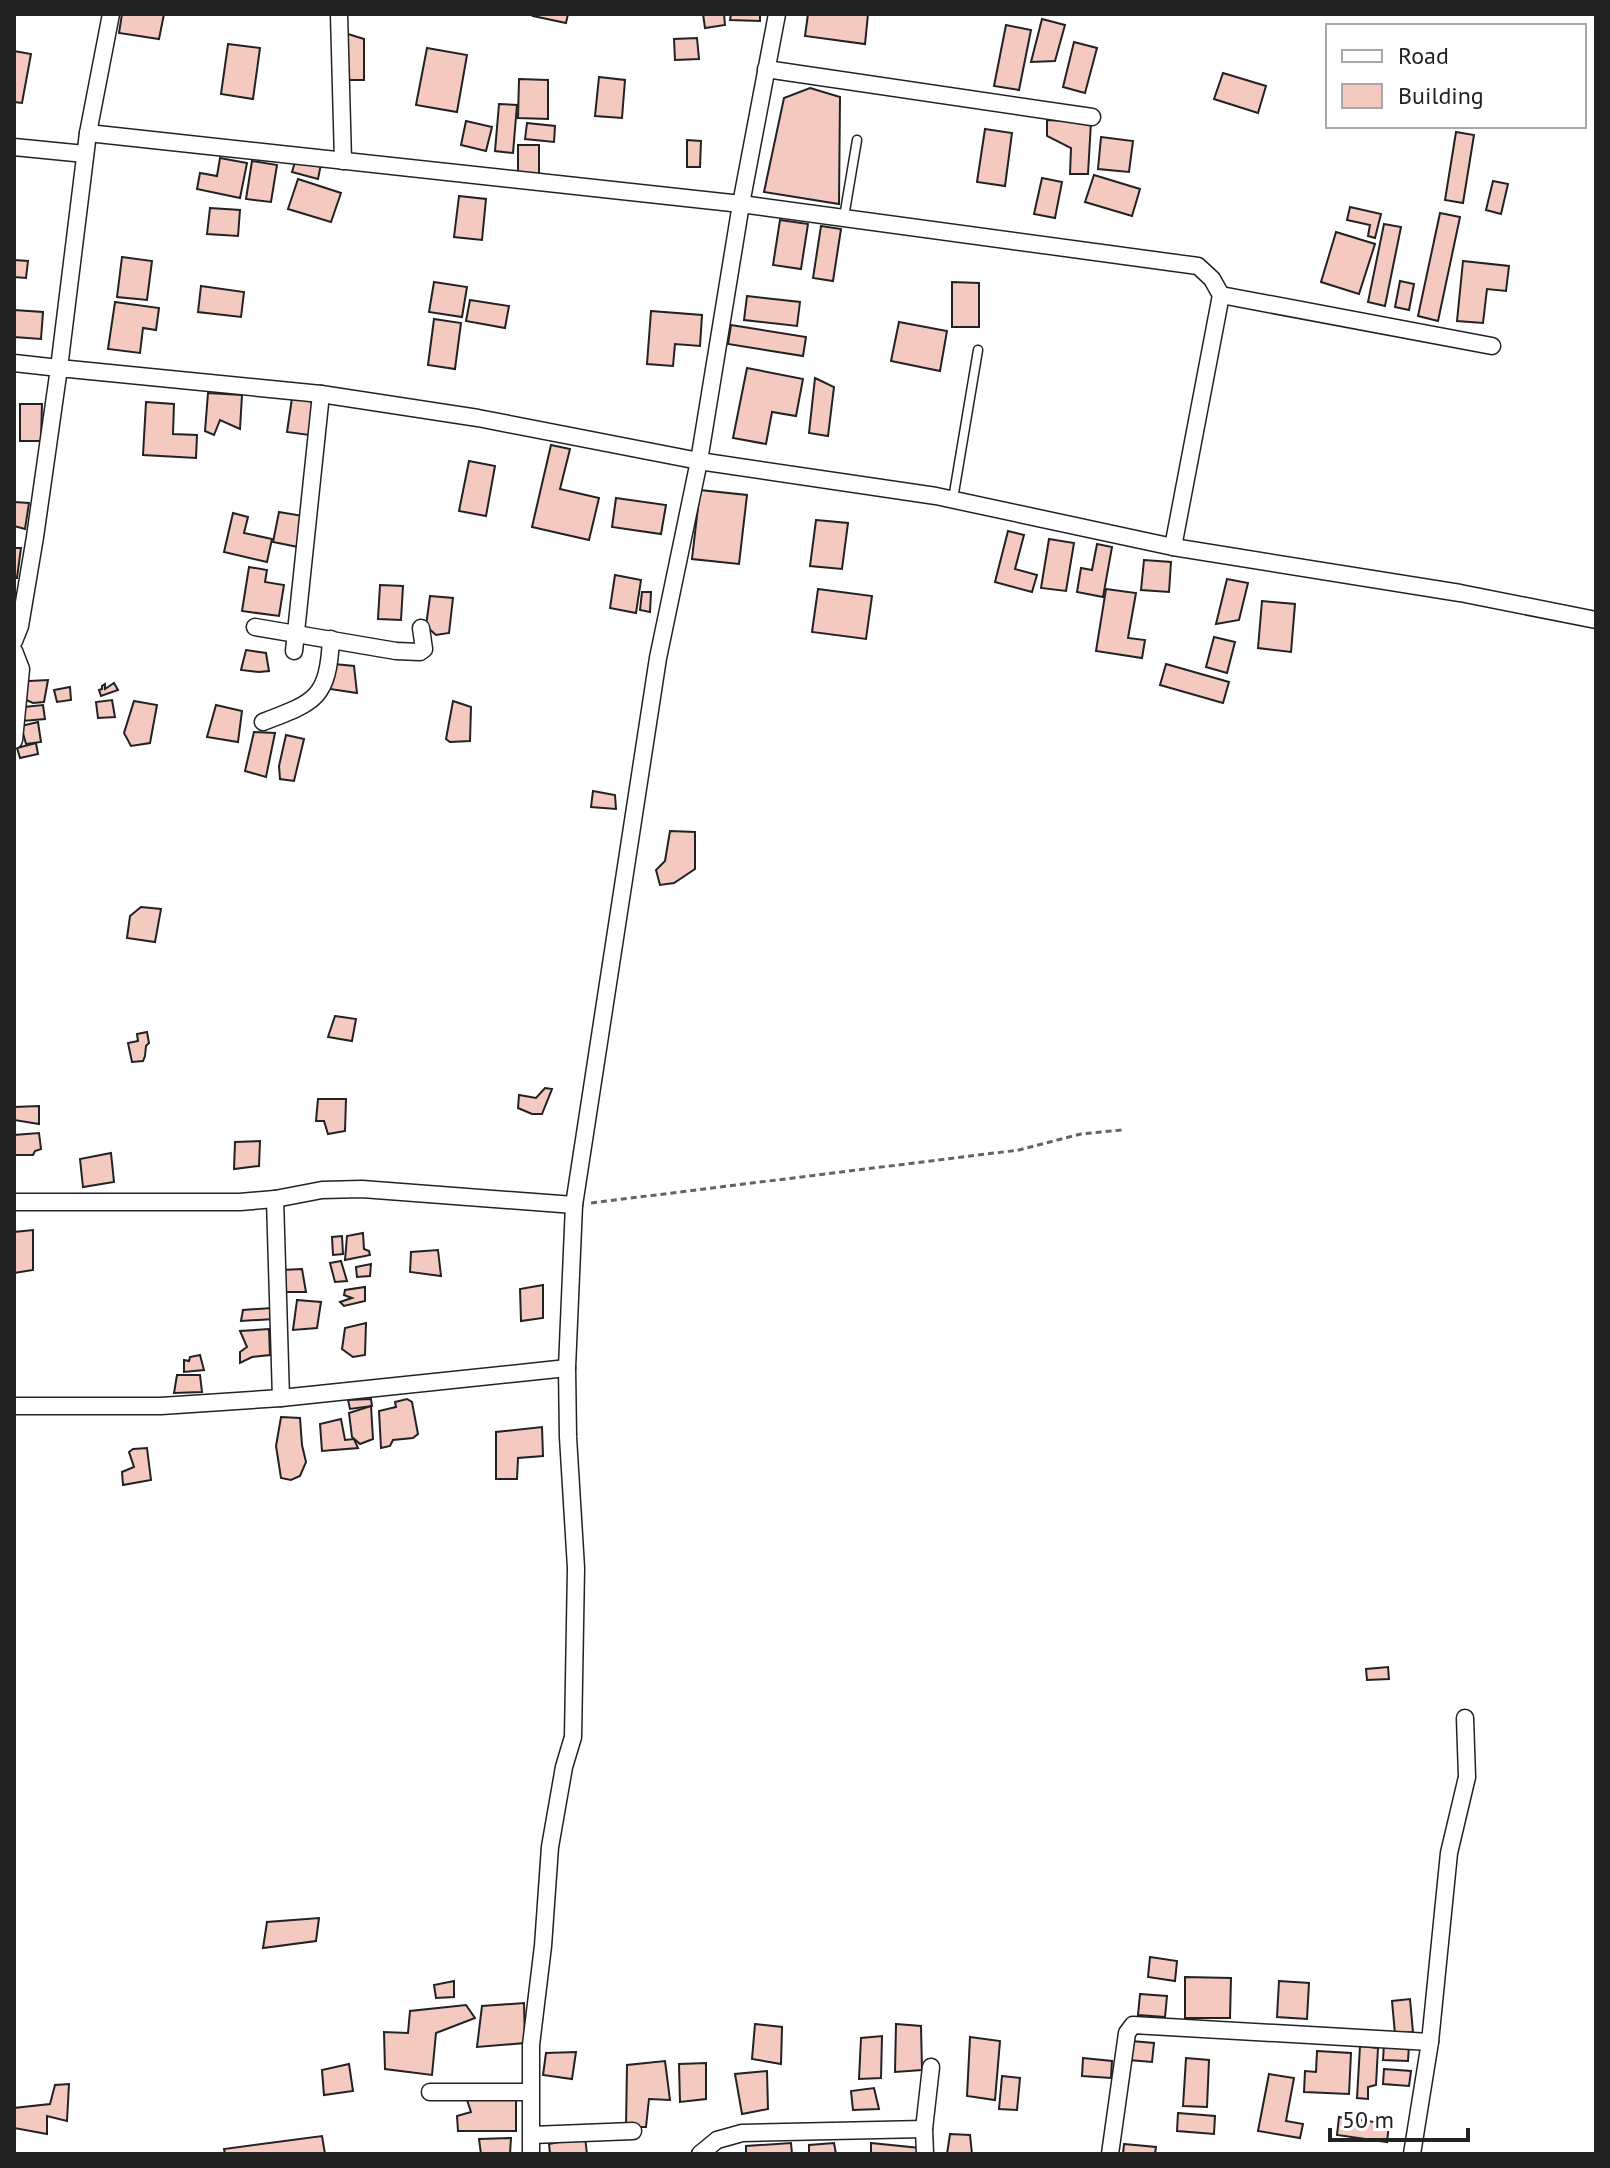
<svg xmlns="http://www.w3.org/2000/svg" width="1610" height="2168" font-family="'PT Sans',sans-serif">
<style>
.building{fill:#f3c9c0;stroke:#222;stroke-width:2}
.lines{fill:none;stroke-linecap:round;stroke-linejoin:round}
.lane-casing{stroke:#222;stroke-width:11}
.street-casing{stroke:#222;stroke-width:19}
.path{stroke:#646464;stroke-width:3;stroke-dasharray:6 4;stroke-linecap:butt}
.lane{stroke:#fff;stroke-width:8}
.street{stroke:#fff;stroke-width:16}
</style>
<rect width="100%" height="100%" fill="#fff"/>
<g class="building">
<polygon points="122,14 164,14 159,39 119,33"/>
<polygon points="534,14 568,14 566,23 533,16"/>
<polygon points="703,14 724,14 725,25 705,28"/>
<polygon points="731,14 760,14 760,21 730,20"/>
<polygon points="808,14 868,14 865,44 805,36"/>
<polygon points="1042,19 1065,25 1055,61 1031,62"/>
<polygon points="1006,25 1031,30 1019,90 994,86"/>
<polygon points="348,34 364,39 364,80 348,80"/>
<polygon points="697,38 699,59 675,60 674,39"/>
<polygon points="1074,42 1097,48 1085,93 1063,87"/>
<polygon points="228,44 260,48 253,99 221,94"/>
<polygon points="427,48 467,55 457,112 416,105"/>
<polygon points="14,51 31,54 22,103 14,102"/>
<polygon points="1223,73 1266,86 1258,113 1214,99"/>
<polygon points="599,77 625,80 622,118 595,116"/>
<polygon points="519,79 548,80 548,119 518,118"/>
<polygon points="810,88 840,97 839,204 764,192 784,98"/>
<polygon points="499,104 517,105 513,153 495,151"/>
<polygon points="1047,120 1091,122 1088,174 1070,174 1071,148 1047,136"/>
<polygon points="466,121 492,127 486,151 461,145"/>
<polygon points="527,123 555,126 554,142 525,139"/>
<polygon points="985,129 1012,133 1005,186 977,182"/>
<polygon points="1456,132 1474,135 1463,203 1445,200"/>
<polygon points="1101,137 1133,141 1129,172 1098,169"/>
<polygon points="687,140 701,141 700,167 687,167"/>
<rect x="518" y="145" width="21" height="29"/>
<polygon points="220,158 247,163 240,198 197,189 200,173 217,176"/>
<polygon points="252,161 277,165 271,202 246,199"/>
<polygon points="295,162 321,164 318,179 292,172"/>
<polygon points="1094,175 1140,189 1132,216 1085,202"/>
<polygon points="1042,178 1062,182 1055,218 1034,214"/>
<polygon points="298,179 341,193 331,222 288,209"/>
<polygon points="1493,181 1508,184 1501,214 1486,210"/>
<polygon points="459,196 486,199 482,240 454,237"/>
<polygon points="1350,207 1381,214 1375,238 1368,236 1370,225 1347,220"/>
<polygon points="210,208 240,210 238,236 207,234"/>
<polygon points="1440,213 1460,217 1438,321 1418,316"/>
<polygon points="780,220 808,224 801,269 773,265"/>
<polygon points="1384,224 1401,227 1385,306 1368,302"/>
<polygon points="821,226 841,229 833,281 813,278"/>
<polygon points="1336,232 1375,244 1359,294 1321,282"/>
<polygon points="122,257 152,261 147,300 117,297"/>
<polygon points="14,260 28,261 26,278 14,277"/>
<polygon points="1463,261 1509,266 1506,291 1487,289 1483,323 1457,321"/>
<polygon points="1400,281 1414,284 1409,310 1395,307"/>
<polygon points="434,282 467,287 462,317 429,312"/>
<polygon points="952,282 979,283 979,327 952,327"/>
<polygon points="201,286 244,292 241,317 198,312"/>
<polygon points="747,296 800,302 797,326 744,320"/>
<polygon points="470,300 509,306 505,328 466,321"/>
<polygon points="115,302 159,308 156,330 143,328 140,353 108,349"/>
<polygon points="14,310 43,312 41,339 14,337"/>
<polygon points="651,311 702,315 700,346 675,344 673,366 647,364"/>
<polygon points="434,319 461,323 455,369 428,365"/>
<polygon points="899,322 947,331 940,371 891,361"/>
<polygon points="731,325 806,337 803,356 728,344"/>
<polygon points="747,368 803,379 796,416 772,412 766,444 733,438"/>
<polygon points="815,378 834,387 828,436 809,433"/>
<polygon points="208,393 242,395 240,429 220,420 214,435 205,431"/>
<polygon points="292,398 314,402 309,435 287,432"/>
<polygon points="146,402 174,404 173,434 197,435 196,458 143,455"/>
<polygon points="20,404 42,404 41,441 20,441"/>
<polygon points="551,445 570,449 560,489 599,498 589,540 532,527"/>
<polygon points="469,461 495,466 486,516 459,511"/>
<polygon points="700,490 747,495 739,564 692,559"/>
<polygon points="616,498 666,505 661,534 612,527"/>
<polygon points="14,502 29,503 25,529 14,526"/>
<polygon points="279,512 303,516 298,547 273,542"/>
<polygon points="233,513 248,517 244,533 272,539 267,562 224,552"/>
<polygon points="816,520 848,523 842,569 810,566"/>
<polygon points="1008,531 1024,535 1015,569 1037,575 1032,592 995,582"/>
<polygon points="1049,539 1074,543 1066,591 1041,588"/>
<polygon points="1097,544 1112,547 1103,597 1077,592 1081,568 1092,570"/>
<polygon points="14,548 21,548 17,578 14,578"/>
<polygon points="1144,560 1171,562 1169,592 1141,590"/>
<polygon points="249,567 267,570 265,582 284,585 279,616 242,611"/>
<polygon points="615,575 641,580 636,613 610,608"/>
<polygon points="1227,579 1248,583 1239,620 1216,624"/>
<polygon points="380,585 403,586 401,620 378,619"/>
<polygon points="818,589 872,596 866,639 812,632"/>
<polygon points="1106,589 1136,593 1128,638 1145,640 1142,658 1096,651"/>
<polygon points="642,592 651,592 650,612 640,610"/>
<polygon points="430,596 453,598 449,633 436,635 426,626"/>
<polygon points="1262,601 1295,604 1291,652 1258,648"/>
<polygon points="1214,637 1235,642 1227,673 1206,667"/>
<polygon points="246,650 266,653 269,671 259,672 241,670"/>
<polygon points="334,664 354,666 357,693 330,689"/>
<polygon points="1166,664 1229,682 1223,703 1160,685"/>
<polygon points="48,680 44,702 33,703 19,697 21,689 29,681"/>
<polygon points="114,683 118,690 101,696 99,690 102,689 102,686 105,684 105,689"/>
<polygon points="70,687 71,700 57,702 54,690"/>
<polygon points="112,700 115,717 98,718 96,702"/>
<polygon points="134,701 157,705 150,743 131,746 124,733"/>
<polygon points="453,701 471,707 470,741 450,742 446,739"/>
<polygon points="43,705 45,719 23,721 24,707"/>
<polygon points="216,705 242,711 238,742 207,737"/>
<polygon points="38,722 41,742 26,744 21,726"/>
<polygon points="254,732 275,733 266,777 245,771"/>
<polygon points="286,735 304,739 294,781 280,779 279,766"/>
<polygon points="36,743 38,754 20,758 17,748"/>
<polygon points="593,791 615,795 616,809 591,807"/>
<polygon points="670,831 695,832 695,869 674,883 660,885 656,870 665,861"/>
<polygon points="141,907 161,909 155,942 127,938 130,916"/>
<polygon points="335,1016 356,1019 352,1041 328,1037"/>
<polygon points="147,1032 149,1043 146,1046 145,1056 143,1061 132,1062 128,1043 138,1041 137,1034"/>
<polygon points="545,1088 552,1089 542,1114 532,1114 518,1108 519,1095 536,1098"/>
<polygon points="318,1099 346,1099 345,1131 328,1134 324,1121 316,1121"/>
<polygon points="39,1106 39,1124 14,1120 14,1107"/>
<polygon points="39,1133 41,1149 35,1151 33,1155 14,1155 14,1135"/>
<polygon points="260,1141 259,1166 234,1169 235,1142"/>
<polygon points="111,1153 114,1182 83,1187 80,1159"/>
<polygon points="33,1230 33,1270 14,1273 14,1232"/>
<polygon points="363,1233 364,1249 369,1251 370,1255 345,1260 347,1236"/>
<polygon points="342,1236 343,1254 333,1255 332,1237"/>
<polygon points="438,1250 441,1276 410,1272 411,1252"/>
<polygon points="341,1261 347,1281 335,1282 330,1263"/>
<polygon points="371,1264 370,1276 357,1277 356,1267"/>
<polygon points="302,1269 306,1292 283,1292 281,1270"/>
<polygon points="543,1285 543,1318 521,1321 520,1289"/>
<polygon points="365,1287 365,1301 344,1306 340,1302 352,1298 344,1295 345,1290"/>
<polygon points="297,1300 321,1302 317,1328 293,1330"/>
<polygon points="271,1308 274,1319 241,1321 243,1310"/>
<polygon points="366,1323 365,1355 353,1357 342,1349 345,1328"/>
<polygon points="269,1329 270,1355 252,1357 240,1363 240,1352 247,1347 240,1331"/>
<polygon points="200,1355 204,1370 184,1372 184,1360 189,1361 190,1357"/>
<polygon points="177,1375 200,1375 202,1392 174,1393"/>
<polygon points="371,1399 372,1406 350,1409 348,1400"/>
<polygon points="407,1399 412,1402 418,1434 413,1438 393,1440 390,1446 381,1448 379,1411 396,1407 395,1402"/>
<polygon points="371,1406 373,1439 360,1444 352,1437 349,1413"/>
<polygon points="281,1417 300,1418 302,1445 306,1462 300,1476 291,1480 281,1478 276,1446"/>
<polygon points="341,1419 345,1440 354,1439 358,1448 322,1451 320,1424"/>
<polygon points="542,1427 543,1456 518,1458 517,1479 496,1479 496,1432"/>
<polygon points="147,1448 151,1480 123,1485 122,1472 134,1467 129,1452 133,1449"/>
<polygon points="1388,1667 1389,1679 1367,1680 1366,1669"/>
<polygon points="319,1918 316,1941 263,1948 267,1922"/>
<polygon points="1150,1957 1177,1961 1175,1981 1148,1977"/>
<polygon points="1185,1977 1231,1978 1230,2018 1185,2018"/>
<polygon points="454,1981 454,1997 436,1998 434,1985"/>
<polygon points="1279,1981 1309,1983 1307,2019 1277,2017"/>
<polygon points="1140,1994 1167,1996 1165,2017 1138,2015"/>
<polygon points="1410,1999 1413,2032 1395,2034 1392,2001"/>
<polygon points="524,2003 525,2043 477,2047 482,2006"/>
<polygon points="466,2005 475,2018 436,2033 432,2075 385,2069 384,2032 408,2033 410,2011"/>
<polygon points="755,2024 782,2027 781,2064 752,2059"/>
<polygon points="896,2024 921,2026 922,2070 895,2072"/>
<polygon points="882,2036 881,2078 859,2079 861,2038"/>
<polygon points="970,2037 1000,2041 995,2100 967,2096"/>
<polygon points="1131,2041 1154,2043 1152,2062 1129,2060"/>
<polygon points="1384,2044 1409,2045 1408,2061 1383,2060"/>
<polygon points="1360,2046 1378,2048 1376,2085 1368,2087 1368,2099 1357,2098"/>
<polygon points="1317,2051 1351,2053 1349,2094 1304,2092 1305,2071 1316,2072"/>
<polygon points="576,2052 572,2079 543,2075 546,2053"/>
<polygon points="1083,2058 1112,2061 1111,2078 1082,2076"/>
<polygon points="1186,2058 1209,2060 1207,2107 1183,2106"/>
<polygon points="665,2061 670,2100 649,2099 646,2127 626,2127 627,2065"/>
<polygon points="706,2063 706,2099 680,2102 679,2064"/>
<polygon points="349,2064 353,2091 324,2095 322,2070"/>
<polygon points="1384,2069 1411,2071 1409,2086 1383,2084"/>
<polygon points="767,2071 768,2109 742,2114 735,2074"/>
<polygon points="1269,2074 1294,2078 1286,2121 1303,2124 1300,2138 1258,2131"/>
<polygon points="1002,2076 1020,2078 1017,2110 999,2109"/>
<polygon points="69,2084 67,2121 47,2116 47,2134 14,2128 14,2108 50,2104 55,2085"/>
<polygon points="874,2088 879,2109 853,2110 851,2091"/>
<polygon points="466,2097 516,2097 516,2131 458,2131 457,2116 471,2112"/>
<polygon points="1178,2113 1215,2116 1214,2134 1177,2131"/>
<polygon points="1339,2117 1389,2124 1387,2142 1337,2135"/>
<polygon points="950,2134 970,2135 972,2154 947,2154"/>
<polygon points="322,2136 325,2154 225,2154 224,2149"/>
<polygon points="585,2137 587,2154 550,2154 549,2144"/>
<polygon points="511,2138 510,2154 481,2154 479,2139"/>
<polygon points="791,2143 792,2154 746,2154 746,2146"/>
<polygon points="834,2143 836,2154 809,2154 809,2145"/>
<polygon points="871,2143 920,2148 920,2154 871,2154"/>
<polygon points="1124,2144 1156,2147 1155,2154 1123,2154"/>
</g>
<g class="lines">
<g class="lane-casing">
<g id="lane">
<polyline points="844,217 857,140"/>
<polyline points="953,499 978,350"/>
</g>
</g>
<g class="street-casing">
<g id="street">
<polyline points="339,14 343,161"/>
<polyline points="766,69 1092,117"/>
<polyline points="88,133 741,204 1198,266 1212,279 1221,295 1173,547"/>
<polyline points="14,147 85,154"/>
<polyline points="1221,295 1492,346"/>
<polyline points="14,363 59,368 88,133 111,14"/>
<polyline points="255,627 396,651 420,652 424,649 421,628"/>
<polyline points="14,641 20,626 35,537 59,368 321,394 478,418 699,461 936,496 1173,547 1460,593 1596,620"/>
<polyline points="14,651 21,669 14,740"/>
<polyline points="294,651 321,394"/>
<path d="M263 722C316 702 328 698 331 639"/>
<polyline points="275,1199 281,1398"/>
<polyline points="14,1202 240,1202 275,1199 322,1190 362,1189 574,1205"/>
<polyline points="14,1406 161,1406 281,1398 567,1368"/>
<polyline points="430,2092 530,2092"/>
<polyline points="532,2135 633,2131"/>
<polyline points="531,2154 531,2045 543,1946 550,1847 564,1767 573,1737 576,1568 568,1437 567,1368 574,1205 658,658 699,461 741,204 777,14"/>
<polyline points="700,2154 717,2140 742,2133 924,2129"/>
<polyline points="925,2154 924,2129 931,2067"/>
<polyline points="1110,2154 1127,2033 1133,2025 1430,2042"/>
<polyline points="1412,2154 1430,2042 1449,1853 1467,1777 1465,1718"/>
</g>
</g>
<polyline class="path" points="591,1203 1019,1150 1081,1134 1122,1130"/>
<use href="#lane" class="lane"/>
<use href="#street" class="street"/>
</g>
<rect width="1610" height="2168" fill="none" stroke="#222222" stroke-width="32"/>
<rect x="1326" y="24" width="260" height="104" fill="#ffffff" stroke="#a7a7a7" stroke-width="2"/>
<rect x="1342" y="50" width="40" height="12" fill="#ffffff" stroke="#a7a7a7" stroke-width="2"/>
<text x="1398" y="64" font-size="24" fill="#222222">Road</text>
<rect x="1342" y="84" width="40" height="24" fill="#f3c9c0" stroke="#a7a7a7" stroke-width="2"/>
<text x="1398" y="104" font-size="24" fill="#222222">Building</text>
<path d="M1330 2128v12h138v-12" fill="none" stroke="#222222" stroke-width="4"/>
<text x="1342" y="2128" font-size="24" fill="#222222" stroke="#ffffff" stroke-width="6" paint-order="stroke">50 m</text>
</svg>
